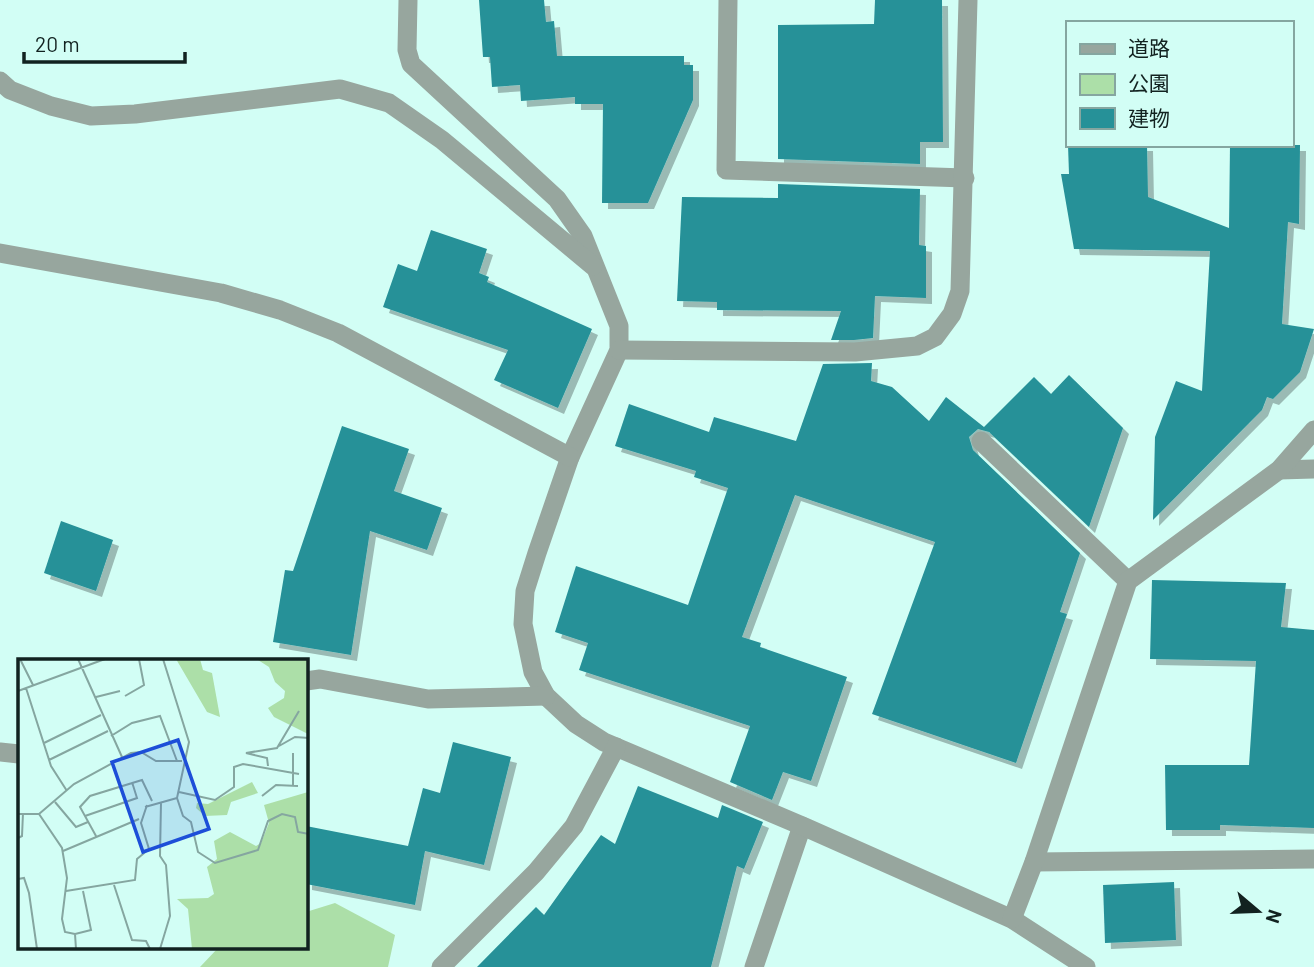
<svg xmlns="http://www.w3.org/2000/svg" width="1314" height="967" font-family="Barlow,'Noto Sans JP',sans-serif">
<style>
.green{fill:#acdfa8}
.building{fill:#269198;filter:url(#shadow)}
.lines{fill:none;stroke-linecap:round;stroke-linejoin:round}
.service{stroke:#97a69e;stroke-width:19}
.minor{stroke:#97a69e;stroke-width:19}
.inset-road{fill:none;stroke:#85a6a0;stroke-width:2}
.view{fill:#1d4ed8;fill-opacity:0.15;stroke:#1d4ed8;stroke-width:3.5}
.inset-edge{fill:none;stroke:#122220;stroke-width:3.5}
</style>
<defs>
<filter id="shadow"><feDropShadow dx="6" dy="6" stdDeviation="0" flood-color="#0004"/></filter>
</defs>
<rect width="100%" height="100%" fill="#d2fef5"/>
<polygon class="green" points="335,903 395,935 388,967 200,967 218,948 306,948 306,912"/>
<g class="building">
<polygon points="479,0 544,0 546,22 554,21 557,56 684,56 684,65 693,65 693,100 648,203 602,203 603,104 575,104 575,97 521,101 520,85 492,87 490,57 483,57"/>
<polygon points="875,0 942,0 943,142 920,142 920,164 778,159 778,25 874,24"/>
<polygon points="1068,145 1147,145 1148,197 1229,228 1230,145 1300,145 1299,224 1288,222 1282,324 1314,329 1300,372 1273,399 1267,397 1262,410 1153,520 1155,437 1176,381 1202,391 1210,251 1074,249 1061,174 1069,174"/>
<polygon points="778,184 920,189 919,245 926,246 926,298 875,296 873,338 854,340 831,340 841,311 717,310 717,302 677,301 682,197 778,198"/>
<polygon points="431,230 487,249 479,273 489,277 487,282 592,329 558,408 494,380 508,350 383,307 398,264 417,271"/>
<polygon points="872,363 871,381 892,387 929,421 946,397 984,427 1034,377 1051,394 1069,375 1123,428 1089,527 989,432 978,429 969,437 973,450 1080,553 1060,612 1067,614 1016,763 872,714 935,542 795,495 742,637 761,643 760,647 847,677 811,781 783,772 772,800 730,782 750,726 579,670 588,643 555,632 576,566 688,605 728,488 694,477 696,471 615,446 629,404 709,432 714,417 796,441 823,364"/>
<polygon points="342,426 409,449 394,491 442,508 427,550 370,531 351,655 273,642 285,570 293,571"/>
<polygon points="61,521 113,540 96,591 44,573"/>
<polygon points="1152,580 1286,583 1281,627 1314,630 1314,828 1220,825 1220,830 1166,830 1165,765 1249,765 1256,661 1150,659"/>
<polygon points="453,742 511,757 484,865 425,851 415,905 306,884 306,826 408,846 423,788 440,793"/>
<polygon points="638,786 718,818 722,805 763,822 744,869 737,866 711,967 477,967 536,907 544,915 601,835 615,844"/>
<polygon points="1174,882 1176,940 1105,943 1103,885"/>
</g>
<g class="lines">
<g class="service">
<polyline points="1279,470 1314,469"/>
<polyline points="754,967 802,826"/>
</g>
<g class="minor">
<polyline points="408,0 407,50 411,64 557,199 583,236 619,326 619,350 570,457 537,553 525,591 523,624 533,672 546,696 576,724 604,742 807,828 1012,919 1086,967"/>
<polyline points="728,0 726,170 965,178"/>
<polyline points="0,81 10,90 51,106 91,116 135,114 340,89 389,103 442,140 593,266"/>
<polyline points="0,253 221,293 280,310 338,333 570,457"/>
<polyline points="619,350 855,352 917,346 935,337 952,314 960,291 968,0"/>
<polyline points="981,441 1128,581"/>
<polyline points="306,681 320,679 428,699 546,696"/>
<polyline points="0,752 19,754"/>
<polyline points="1034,862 1314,859"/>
<polyline points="1012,919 1034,862 1128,581 1279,470 1314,430"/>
<polyline points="441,967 536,872 574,826 616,747"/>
</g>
</g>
<g transform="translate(18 659)">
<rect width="290" height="290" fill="#d2fef5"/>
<path d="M182 0 185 11 194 14 202 58 189 53 158 0ZM290 0V75L256 58 250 49 266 39 267 32 257 23 251 8 240 1ZM234 123 240 134 213 143 209 156 187 157 178 149 179 144 190 145ZM290 133V290H174L170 250 159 240 190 239 196 235 189 208 199 200 196 182 212 173 238 187 243 184 251 164 246 146Z" fill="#acdfa8"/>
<path class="inset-road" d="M2 0 15 26M60 0 104 98M145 0 171 83 159 139 165 157 173 163 180 193 197 204 240 191 250 162 264 155 277 158 280 173 291 175M8 29 33 107 49 132M0 32 87 0M107 37 126 26 121 0M78 38 102 32M93 77 114 64 142 57 159 102M26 84 83 56M261 87 277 78 291 79M31 101 90 72M250 107 249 99 228 94 259 89 281 52M275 127V94M161 133 197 141 216 128V108L225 105 281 115M244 137 258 126 280 127M37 143 58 168 70 163M127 148 159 139M0 155H21L44 189 49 219 44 260 47 273 57 275M21 155 56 125 113 94 123 93 138 102H164M67 157 119 139 114 123M78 177 62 148 72 137 124 121 134 142M0 179 4 177 5 154M45 192 121 160M0 220 6 219 11 234 19 290M96 226 114 281 128 282 132 290M48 232 117 221 119 200 131 190 123 164 129 146M58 290 57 275 73 271 65 232M142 290 152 257 148 206 142 197 143 143"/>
<path class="view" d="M160 81 191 170 125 193 94 103Z"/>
<rect width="290" height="290" class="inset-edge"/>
</g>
<rect x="1066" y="21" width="228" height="126" fill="#d2fef5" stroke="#85a6a0" stroke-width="2"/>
<rect x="1080" y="44" width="35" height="10" fill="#97a69e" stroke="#85a6a0" stroke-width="2"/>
<text x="1128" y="56" font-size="21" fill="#122220">道路</text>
<rect x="1080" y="74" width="35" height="21" fill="#acdfa8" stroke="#85a6a0" stroke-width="2"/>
<text x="1128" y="91" font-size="21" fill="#122220">公園</text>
<rect x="1080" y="108" width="35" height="21" fill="#269198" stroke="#85a6a0" stroke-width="2"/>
<text x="1128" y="126" font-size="21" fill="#122220">建物</text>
<g transform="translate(1258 911) rotate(109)" stroke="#d2fef5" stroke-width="5" paint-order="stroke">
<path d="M0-5L12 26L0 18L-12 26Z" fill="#122220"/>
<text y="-10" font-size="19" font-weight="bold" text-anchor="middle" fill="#122220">N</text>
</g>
<path d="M24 52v10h161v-10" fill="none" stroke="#122220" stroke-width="3.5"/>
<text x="35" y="52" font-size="21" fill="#122220" stroke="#d2fef5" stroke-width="5" paint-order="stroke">20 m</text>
</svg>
